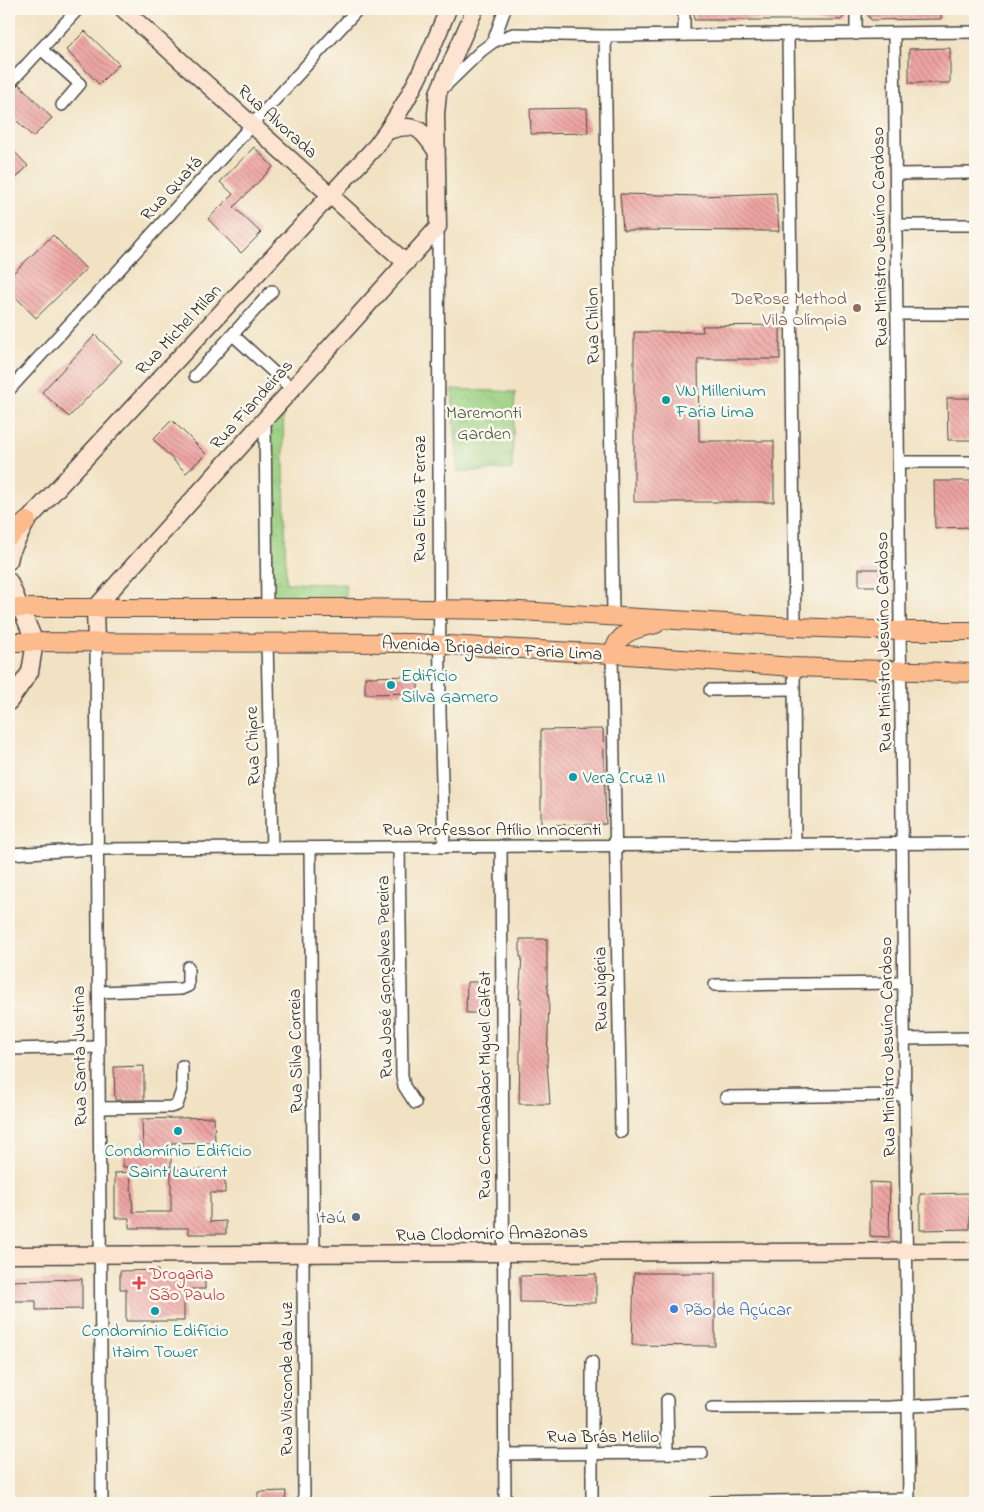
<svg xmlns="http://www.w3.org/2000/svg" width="984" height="1512" font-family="'Indie Flower',sans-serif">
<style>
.grass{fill:url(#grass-tufts);stroke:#627d56}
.park{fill:url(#park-crowns);stroke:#627d56}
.building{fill:url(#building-back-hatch)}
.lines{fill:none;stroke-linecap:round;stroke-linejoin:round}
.street-casing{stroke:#494642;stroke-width:14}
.secondary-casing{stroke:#494642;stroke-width:19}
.primary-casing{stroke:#494642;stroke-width:20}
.street{stroke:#fff;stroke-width:11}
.secondary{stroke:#fde4d1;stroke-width:16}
.primary{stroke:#fbbb8c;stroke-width:18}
.education-dot{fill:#8d6e63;stroke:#fbf7ec;stroke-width:2}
.culture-dot{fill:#0f9aa8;stroke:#fbf7ec;stroke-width:2}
.service-dot{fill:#5c6f8a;stroke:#fbf7ec;stroke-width:2}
.health-dot{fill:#e0444e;stroke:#fbf7ec;stroke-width:2}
.shop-dot{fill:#3f7fe0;stroke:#fbf7ec;stroke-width:2}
.labels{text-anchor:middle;stroke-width:5;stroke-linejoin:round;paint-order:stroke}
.street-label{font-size:18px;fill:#2b2b2b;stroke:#fbf7ec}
.education-label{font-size:18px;fill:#785e54;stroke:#fbf7ec;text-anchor:end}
.culture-label{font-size:18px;fill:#0d838f;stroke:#fbf7ec;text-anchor:start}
.park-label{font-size:18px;fill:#4c5c44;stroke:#fbf7ec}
.service-label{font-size:18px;fill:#4e5e75;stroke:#fbf7ec;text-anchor:end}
.health-label{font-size:18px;fill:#be3a42;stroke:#fbf7ec;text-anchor:start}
.shop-label{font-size:18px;fill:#366cbe;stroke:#fbf7ec;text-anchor:start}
</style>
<defs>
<pattern id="grass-tufts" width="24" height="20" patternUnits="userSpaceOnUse" patternTransform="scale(1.25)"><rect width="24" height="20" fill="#99cf80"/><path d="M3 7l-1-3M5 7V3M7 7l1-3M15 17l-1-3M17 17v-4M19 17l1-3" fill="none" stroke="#84b26f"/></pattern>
<pattern id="park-crowns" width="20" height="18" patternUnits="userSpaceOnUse" patternTransform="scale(1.25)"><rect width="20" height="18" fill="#99cf80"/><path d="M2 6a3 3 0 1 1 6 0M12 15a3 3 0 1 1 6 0" fill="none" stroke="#84b26f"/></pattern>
<pattern id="building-back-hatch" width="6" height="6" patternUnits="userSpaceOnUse" patternTransform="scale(1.25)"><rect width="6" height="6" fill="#eea4a2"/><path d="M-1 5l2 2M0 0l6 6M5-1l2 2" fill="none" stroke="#c18684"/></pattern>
</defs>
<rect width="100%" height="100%" fill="#fbf7ec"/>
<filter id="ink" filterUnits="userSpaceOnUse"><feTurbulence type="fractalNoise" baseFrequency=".02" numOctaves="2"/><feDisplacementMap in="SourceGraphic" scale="10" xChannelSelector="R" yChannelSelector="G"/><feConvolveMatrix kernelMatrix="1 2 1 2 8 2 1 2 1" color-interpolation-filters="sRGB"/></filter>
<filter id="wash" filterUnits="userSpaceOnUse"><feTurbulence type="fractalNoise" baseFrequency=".0096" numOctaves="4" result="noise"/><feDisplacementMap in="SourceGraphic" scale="20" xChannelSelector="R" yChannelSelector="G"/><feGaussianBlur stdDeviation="1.12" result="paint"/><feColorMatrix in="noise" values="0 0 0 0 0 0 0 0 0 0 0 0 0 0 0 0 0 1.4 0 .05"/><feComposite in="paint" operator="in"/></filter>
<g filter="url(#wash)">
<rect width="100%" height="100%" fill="#f1e2c3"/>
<polygon class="grass" points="283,407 286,583 346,584 346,601 272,602 269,423"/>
<polygon class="park" points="452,389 515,392 512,469 458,472"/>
<g id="blocks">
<g class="building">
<polygon points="694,9 844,9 844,16 841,20 694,20"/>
<polygon points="864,9 941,9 941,19 871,20"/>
<polygon points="85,31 119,64 99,84 66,50"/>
<polygon points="950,48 950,83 909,83 909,49"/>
<polygon points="19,84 52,118 33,137 9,113 9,93"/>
<polygon points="587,108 588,133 531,134 530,109"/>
<polygon points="9,146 28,166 9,185"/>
<polygon points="254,147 273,167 234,207 261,233 241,253 208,219 233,194 220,182"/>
<polygon points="776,193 779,231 623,230 620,194 701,196"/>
<polygon points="53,235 86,269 36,318 9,290 9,277"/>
<polygon points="780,325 780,359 698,359 699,441 774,441 774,502 634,502 634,332 703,332 702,326"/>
<polygon points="95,335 122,361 69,417 42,392"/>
<polygon points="947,398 975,398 975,440 948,440"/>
<polygon points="172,420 206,454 186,473 153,439"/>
<polygon points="934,481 975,481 975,527 935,528"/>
<rect x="859" y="569" width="21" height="17"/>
<polygon points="418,676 418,693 365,694 365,677"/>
<polygon points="603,729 606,824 541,825 541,730"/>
<polygon points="520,939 547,939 547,981 549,1001 547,1064 550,1104 519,1104 521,999 519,999 522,957 520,957"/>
<polygon points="467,982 487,982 486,1013 466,1013"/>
<polygon points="144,1066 144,1100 115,1100 114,1067"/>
<polygon points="214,1117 215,1142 171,1143 171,1167 123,1167 123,1150 143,1150 142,1119"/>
<polygon points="225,1169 225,1193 210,1193 210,1222 226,1221 226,1234 189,1234 188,1228 129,1228 129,1218 115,1218 115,1173 130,1172 133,1212 171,1212 171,1170"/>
<polygon points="870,1182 890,1183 889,1237 870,1236"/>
<polygon points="970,1193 970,1229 920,1230 920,1194"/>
<polygon points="158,1270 159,1277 205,1277 205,1289 184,1289 184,1321 126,1321 126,1289 120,1289 120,1271"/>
<polygon points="634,1273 715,1273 715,1346 632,1345"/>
<polygon points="596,1274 596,1303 520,1302 520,1276"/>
<polygon points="82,1279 82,1309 36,1310 36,1301 9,1301 9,1281"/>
<polygon points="286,1491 285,1503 258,1503 258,1492"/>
</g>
</g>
</g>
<g filter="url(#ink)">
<use href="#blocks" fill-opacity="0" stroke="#494642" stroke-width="1"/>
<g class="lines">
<g class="street-casing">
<g id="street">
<polyline points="856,9 856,34"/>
<polyline points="788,34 795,627"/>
<polyline points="894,34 909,1503"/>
<polyline points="684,35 684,9"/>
<polyline points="605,36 613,616"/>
<polyline points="493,42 505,9"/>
<polyline points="41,49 80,84 62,105"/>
<polyline points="9,84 78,9"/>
<polyline points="445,86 481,51 493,42 513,34 605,36 975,32"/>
<polyline points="896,174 975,173"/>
<polyline points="896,225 975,225"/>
<polyline points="438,227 440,713 444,847"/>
<polyline points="897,314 975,314"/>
<polyline points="233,335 292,389"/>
<polyline points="195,376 272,291"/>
<polyline points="9,390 358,9"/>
<polyline points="265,420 267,608"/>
<polyline points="899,462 975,462"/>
<polyline points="96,643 102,1503"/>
<polyline points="267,643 272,848"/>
<polyline points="612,654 621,1132"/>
<polyline points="794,667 795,844"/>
<polyline points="710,690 794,689"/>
<polyline points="501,846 505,1503"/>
<polyline points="399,847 402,1076 404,1086 415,1103"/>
<polyline points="310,848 314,1254"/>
<polyline points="9,854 98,849 975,843"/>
<polyline points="715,985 904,983"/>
<polyline points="99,992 181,989 188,986 188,967"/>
<polyline points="905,1039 975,1038"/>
<polyline points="9,1049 99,1047"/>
<polyline points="726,1097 905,1095"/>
<polyline points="100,1108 170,1107 177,1105 182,1090 182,1066"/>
<polyline points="303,1254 304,1503"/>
<polyline points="592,1362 592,1503"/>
<polyline points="667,1400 668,1453"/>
<polyline points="712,1408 890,1407 975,1403"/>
<polyline points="504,1454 702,1453"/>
<polyline points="713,1502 908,1499"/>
</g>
</g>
<g class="secondary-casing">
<g id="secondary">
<polyline points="123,9 406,263"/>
<path d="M388 131C416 122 421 128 436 151"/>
<path d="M9 561 11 552 27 521 376 146C408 105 429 57 448 9"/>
<polyline points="9,581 35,642 30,672 9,702"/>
<polyline points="96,643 95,608 438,227 436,114 438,93 475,9"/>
<polyline points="9,1255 975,1251"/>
</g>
</g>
<g class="primary-casing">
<g id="primary">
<polyline points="9,537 27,521"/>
<polyline points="9,608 351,608 502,610 795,627 901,631 975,631"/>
<polyline points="9,642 412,643 612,654 794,667 975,673"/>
<path d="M612 654C619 631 635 629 656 624"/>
</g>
</g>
<use href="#street" class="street"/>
<use href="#secondary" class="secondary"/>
<use href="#primary" class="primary"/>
</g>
</g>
<circle class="education-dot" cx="857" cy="308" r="5"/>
<g class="culture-dot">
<circle cx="666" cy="400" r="5"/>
<circle cx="391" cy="685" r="5"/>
<circle cx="573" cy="777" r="5"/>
<circle cx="178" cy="1131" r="5"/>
<circle cx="155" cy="1311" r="5"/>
</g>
<circle class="service-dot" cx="356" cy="1217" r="5"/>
<path class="health-dot" d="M136.5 1275.5h5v5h5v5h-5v5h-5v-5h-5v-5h5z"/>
<circle class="shop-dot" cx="674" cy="1309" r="5"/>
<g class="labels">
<g class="street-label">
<text transform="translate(278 121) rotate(42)" y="6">Rua Alvorada</text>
<text transform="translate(171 188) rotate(-47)" y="6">Rua Quatá</text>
<text transform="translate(879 237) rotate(-91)" y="6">Rua Ministro Jesuíno Cardoso</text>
<text transform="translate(592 326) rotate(-91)" y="6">Rua Chilon</text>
<text transform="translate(178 329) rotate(-47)" y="6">Rua Michel Milan</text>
<text transform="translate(251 404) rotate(-48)" y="6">Rua Fiandeiras</text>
<text transform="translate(419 499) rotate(-90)" y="6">Rua Elvira Ferraz</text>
<text transform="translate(883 642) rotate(-91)" y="6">Rua Ministro Jesuíno Cardoso</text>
<text transform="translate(492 648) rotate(3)" y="6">Avenida Brigadeiro Faria Lima</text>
<text transform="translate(252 746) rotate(-92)" y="6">Rua Chipre</text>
<text x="492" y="835">Rua Professor Atílio Innocenti</text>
<text transform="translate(384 977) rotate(-91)" y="6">Rua José Gonçalves Pereira</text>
<text transform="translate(600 989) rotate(-91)" y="6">Rua Nigéria</text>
<text transform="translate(887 1047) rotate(-91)" y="6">Rua Ministro Jesuíno Cardoso</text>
<text transform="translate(295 1051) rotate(-91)" y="6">Rua Silva Correia</text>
<text transform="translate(79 1056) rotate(-91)" y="6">Rua Santa Justina</text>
<text transform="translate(484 1085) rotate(-90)" y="6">Rua Comendador Miguel Calfat</text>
<text transform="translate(492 1233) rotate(-1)" y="6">Rua Clodomiro Amazonas</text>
<text transform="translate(286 1379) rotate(-90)" y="6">Rua Visconde da Luz</text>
<text x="603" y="1442">Rua Brás Melilo</text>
</g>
<g class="education-label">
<text x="847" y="304">DeRose Method<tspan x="847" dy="21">Vila Olímpia</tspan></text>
</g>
<g class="culture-label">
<text x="676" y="396">VN Millenium<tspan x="676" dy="21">Faria Lima</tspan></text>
<text x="401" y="681">Edifício<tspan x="401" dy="21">Silva Garnero</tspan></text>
<text x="583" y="783">Vera Cruz II</text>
<text x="178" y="1156" text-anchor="middle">Condomínio Edifício<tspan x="178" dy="21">Saint Laurent</tspan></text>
<text x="155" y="1336" text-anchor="middle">Condomínio Edifício<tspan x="155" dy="21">Itaim Tower</tspan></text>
</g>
<g class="park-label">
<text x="484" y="418">Maremonti<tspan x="484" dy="21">Garden</tspan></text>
</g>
<g class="service-label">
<text x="346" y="1223">Itaú</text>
</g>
<g class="health-label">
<text x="149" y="1279">Drogaria<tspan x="149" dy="21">São Paulo</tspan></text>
</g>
<g class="shop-label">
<text x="684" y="1315">Pão de Açúcar</text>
</g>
</g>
<rect width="984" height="1512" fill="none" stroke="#fbf7ec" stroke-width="30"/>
</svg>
